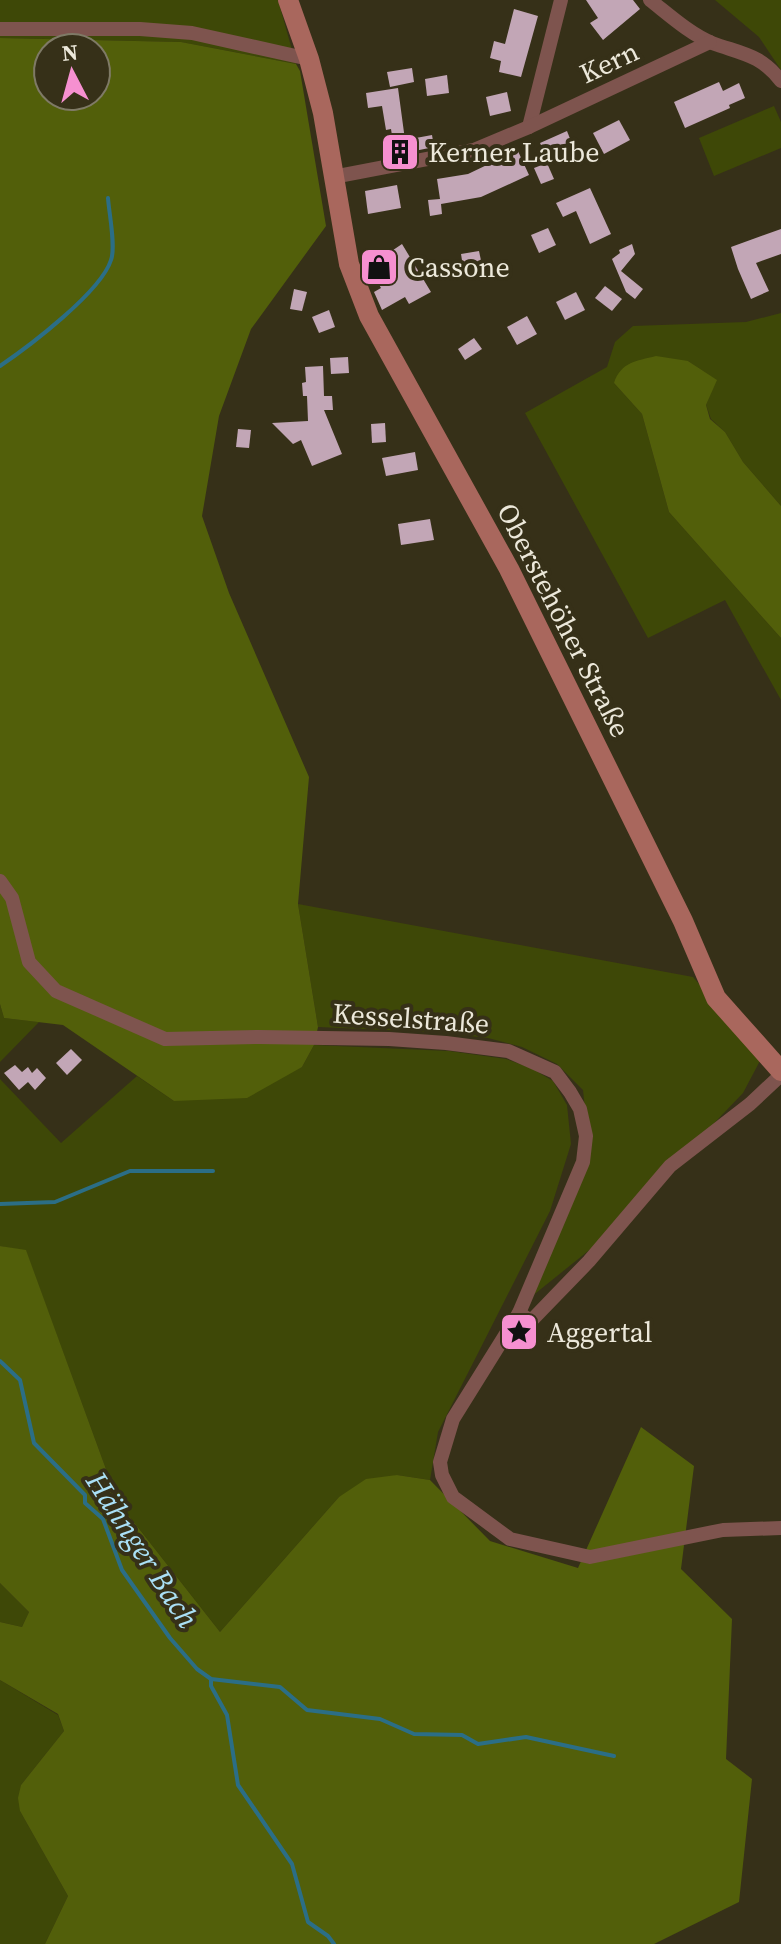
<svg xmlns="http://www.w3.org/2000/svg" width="781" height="1944" font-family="'Source Serif 4',serif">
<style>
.green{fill:#3e4807}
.forest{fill:#525f0a;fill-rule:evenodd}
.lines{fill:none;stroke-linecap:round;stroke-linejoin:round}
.stream{stroke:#2b6e86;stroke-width:4}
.building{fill:#c2a6b6}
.street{stroke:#7e544e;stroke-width:14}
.secondary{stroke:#a9675d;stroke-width:20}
.labels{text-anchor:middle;stroke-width:8;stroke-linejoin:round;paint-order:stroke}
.street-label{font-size:28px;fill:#ece8da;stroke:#363018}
.poi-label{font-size:28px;fill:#ece8da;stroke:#363018;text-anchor:start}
.water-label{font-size:30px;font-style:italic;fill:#aae0f6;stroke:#363018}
</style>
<rect width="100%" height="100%" fill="#363018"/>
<g class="green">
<polygon points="0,0 278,0 296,64 181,42 0,38"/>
<polygon points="715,0 781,0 781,70 759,37"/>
<polygon points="774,106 781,122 781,148 714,176 699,138"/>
<polygon points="781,313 781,506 743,462 725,432 711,419 706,405 716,380 688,361 614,383 642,414 669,512 781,638 781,700 725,600 648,638 525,413 607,367 615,342 633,326 746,322"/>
<polygon points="298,904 693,977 762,1057 743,1093 603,1239 531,1297 589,1147 583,1090 557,1064 522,1047 488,1038 433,1032 318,1027"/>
<polygon points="0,1004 4,1018 39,1022 0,1062"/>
<polygon points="314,1045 449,1051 506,1059 531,1068 553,1081 567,1105 571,1144 550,1211 438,1432 430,1480 397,1475 339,1497 220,1632 118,1502 26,1251 0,1246 0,1079 61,1143 137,1076 174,1101 302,1067"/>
<polygon points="0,1583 29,1612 22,1627 0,1622"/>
<polygon points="0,1680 58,1715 64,1731 21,1785 20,1811 68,1896 45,1944 0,1944"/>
</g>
<g class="forest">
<path d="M0 38 181 42 296 64 300 71 326 226 251 329 219 416 202 516 229 593 309 777 298 904 318 1027 314 1045 302 1067 247 1098 174 1101 63 1025 4 1018 0 1004ZM48 48H96V96H48Z"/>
<path d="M656 356 688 361 717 380 706 405 710 419 725 432 743 462 781 506V638L669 512 642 414 614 383C621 362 636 361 656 356Z"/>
<polygon points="0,1246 26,1250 118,1502 220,1632 339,1497 366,1479 397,1475 430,1480 490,1541 578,1568 641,1427 694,1466 681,1569 732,1619 726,1759 752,1779 739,1902 654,1944 45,1944 68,1896 20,1811 18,1798 21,1785 64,1731 58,1714 0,1680 0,1622 22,1627 29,1612 0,1583"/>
</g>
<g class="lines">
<g class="stream">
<path d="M0 366C28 347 101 292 111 260 116 247 109 213 108 198"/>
<polyline points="0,1204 55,1202 130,1171 213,1171"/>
<polyline points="0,1361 20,1380 34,1443 85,1495 85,1503 103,1519 122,1570 170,1638 197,1669 211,1679 280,1687 307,1710 380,1719 414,1734 462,1735 478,1744 526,1737 614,1756"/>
<polyline points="211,1679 211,1686 227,1715 238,1785 292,1864 308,1922 328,1936 334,1944"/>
</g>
</g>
<g class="building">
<polygon points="586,0 633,0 640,9 603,40 590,23 598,18"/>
<polygon points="514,9 538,16 521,77 499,72 501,61 490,58 494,41 505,44"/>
<polygon points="412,68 414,82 390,87 387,72"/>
<polygon points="447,75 449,93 427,96 425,79"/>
<polygon points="719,82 723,91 739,83 745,98 729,105 730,108 685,128 674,102"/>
<polygon points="398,88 405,140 432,135 434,147 395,155 391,129 386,130 382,106 368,108 366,93"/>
<polygon points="507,92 511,111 490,116 486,97"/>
<polygon points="619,120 630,140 604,154 593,133"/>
<polygon points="567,131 574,149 548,160 540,143"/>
<polygon points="517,149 529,175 481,197 441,204 442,214 430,216 428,200 440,199 437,179 468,174 491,163 490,160"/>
<polygon points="547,163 554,179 541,184 534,168"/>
<polygon points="397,185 401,208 368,214 365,191"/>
<polygon points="590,188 611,234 590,244 576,211 563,217 556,203"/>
<polygon points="548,228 556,245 539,253 531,235"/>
<polygon points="781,229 781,254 756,263 769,291 751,299 738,269 731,247"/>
<polygon points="402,244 431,292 409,304 405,297 382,310 374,292 381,288 368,267"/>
<polygon points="632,244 635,254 621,271 643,289 635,299 626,292 612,259 620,253 619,250"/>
<polygon points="479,251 483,270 464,273 461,254"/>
<polygon points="605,286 622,299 612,311 595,298"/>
<polygon points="294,289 307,292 302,311 290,309"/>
<polygon points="576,292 585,310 565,320 556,302"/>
<polygon points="329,310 335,327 319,333 312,317"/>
<polygon points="527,316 537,334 517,345 507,327"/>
<polygon points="474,338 482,349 465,360 458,349"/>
<polygon points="348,357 349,373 331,374 330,358"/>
<polygon points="323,366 324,396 332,396 333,410 324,410 342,454 312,466 301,440 293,444 272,423 308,421 307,396 303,396 302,383 306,382 305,367"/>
<polygon points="385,423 386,442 372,443 371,424"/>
<polygon points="238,429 251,430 249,448 236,447"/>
<polygon points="415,452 418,470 386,476 382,458"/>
<polygon points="430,519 434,540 401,545 398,524"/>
<polygon points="71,1049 82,1060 67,1075 56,1063"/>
<polygon points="15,1065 22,1072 28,1067 32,1073 37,1068 46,1078 35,1090 28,1082 19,1090 4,1073"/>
</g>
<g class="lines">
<g class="street">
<path d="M650 0C668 14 690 34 712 43 742 54 760 54 781 81"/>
<polyline points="0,29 140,29 192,33 309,59"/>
<polyline points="529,127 561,0"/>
<polyline points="333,177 474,150 529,127 710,42"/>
<polyline points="0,881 12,898 29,962 56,991 165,1039 259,1037 389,1039 446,1043 508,1051 555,1072 570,1092 580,1109 586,1136 583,1162 519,1313 531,1321 589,1261 670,1166 750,1104 781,1075"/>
<polyline points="519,1313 453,1419 440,1462 442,1475 453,1497 510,1539 590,1557 723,1530 781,1528"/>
</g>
<polyline class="secondary" points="288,0 309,59 323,113 349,264 369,316 509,569 683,921 716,998 781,1071"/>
</g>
<defs>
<g id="building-square" transform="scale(2)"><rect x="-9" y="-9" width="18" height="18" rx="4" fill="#f690d0" stroke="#363018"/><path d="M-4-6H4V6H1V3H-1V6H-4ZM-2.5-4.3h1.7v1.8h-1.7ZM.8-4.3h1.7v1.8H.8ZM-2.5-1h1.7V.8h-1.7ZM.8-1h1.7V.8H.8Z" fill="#111"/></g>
<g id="shop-square" transform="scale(2)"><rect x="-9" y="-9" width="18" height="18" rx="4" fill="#f690d0" stroke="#363018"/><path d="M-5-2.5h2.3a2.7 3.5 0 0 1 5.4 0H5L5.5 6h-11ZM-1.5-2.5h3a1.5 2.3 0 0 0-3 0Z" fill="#111"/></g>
<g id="sight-square" transform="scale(2)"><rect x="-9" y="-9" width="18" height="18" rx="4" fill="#f690d0" stroke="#363018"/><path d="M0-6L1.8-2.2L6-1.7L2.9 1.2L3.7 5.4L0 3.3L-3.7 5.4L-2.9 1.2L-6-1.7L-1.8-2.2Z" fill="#111"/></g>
</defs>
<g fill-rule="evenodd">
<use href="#building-square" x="400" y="152"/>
<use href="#shop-square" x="379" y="267"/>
<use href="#sight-square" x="519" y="1332"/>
</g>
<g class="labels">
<g class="street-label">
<text transform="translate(609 62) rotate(-25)" y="10">Kern</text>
<text transform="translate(564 620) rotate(63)" y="10">Oberstehöher Straße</text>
<text transform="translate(411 1018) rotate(4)" y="10">Kesselstraße</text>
</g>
<g class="poi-label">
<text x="428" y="162">Kerner Laube</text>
<text x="407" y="277">Cassone</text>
<text x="547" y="1342">Aggertal</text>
</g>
<g class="water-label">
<text transform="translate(142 1550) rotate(57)" y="10">Hähnger Bach</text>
</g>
</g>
<g transform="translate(72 72) rotate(354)"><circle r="38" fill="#363018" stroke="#7f7a66" stroke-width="2"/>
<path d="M0-6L14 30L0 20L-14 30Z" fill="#f690d0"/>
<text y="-12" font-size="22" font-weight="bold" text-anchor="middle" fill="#ece8da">N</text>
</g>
</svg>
